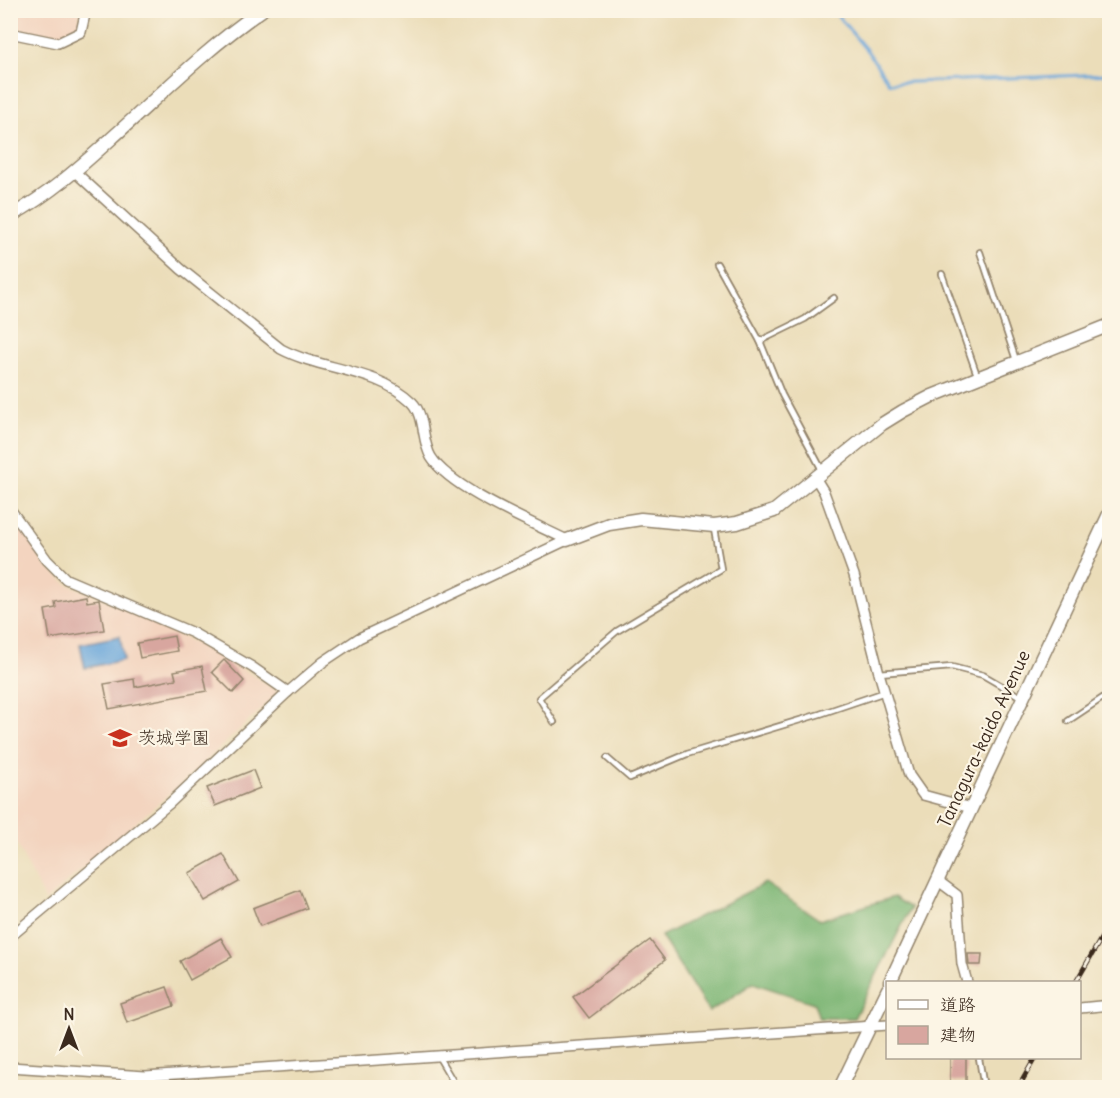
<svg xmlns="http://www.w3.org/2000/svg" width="1120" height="1098" font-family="Delius,'Klee One',sans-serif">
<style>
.built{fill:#f3d4bf}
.forest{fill:#7db674;stroke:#5c7049;stroke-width:1.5}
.water{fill:#69a6da;stroke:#52687c;stroke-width:1.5}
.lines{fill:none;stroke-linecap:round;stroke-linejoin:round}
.stream{stroke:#69a6da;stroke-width:3}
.building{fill:#d8a69f}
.service-casing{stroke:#93846c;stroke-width:8}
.minor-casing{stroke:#93846c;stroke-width:12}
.tertiary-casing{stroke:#93846c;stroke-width:15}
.service{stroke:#fff;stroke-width:4.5}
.minor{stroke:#fff;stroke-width:9}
.tertiary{stroke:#fff;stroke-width:12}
.rail-casing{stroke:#3b2a1e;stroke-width:5}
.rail{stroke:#fcf5e5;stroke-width:3;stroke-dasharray:9;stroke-linecap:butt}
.labels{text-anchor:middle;stroke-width:4.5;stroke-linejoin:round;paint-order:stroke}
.poi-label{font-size:18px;fill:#3b2a1e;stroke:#fcf5e5;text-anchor:start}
.street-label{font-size:18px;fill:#3b2a1e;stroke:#fcf5e5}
</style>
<rect width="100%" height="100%" fill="#fcf5e5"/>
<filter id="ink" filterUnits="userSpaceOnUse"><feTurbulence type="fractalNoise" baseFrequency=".0167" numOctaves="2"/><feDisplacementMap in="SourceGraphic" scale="12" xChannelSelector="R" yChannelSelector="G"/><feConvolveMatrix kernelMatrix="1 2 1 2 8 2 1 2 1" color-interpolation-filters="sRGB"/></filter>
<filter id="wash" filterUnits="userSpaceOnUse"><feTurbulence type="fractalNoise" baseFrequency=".008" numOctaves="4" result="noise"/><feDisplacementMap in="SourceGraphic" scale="24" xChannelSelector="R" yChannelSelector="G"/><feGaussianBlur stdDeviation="1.35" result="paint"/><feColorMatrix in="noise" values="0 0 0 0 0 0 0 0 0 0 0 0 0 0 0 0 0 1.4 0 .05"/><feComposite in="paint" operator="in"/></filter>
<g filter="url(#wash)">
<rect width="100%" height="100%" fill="#ebddb9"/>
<g class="built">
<polygon points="11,10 81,10 81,11 78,25 57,37 11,27"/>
<polygon points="11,517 31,542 45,565 67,584 117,605 219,655 280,692 181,784 45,901 11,832"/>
</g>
<polygon class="forest" points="765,883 820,920 894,897 911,908 854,1018 819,1018 814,1003 753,983 709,1012 661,936"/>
<polygon class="water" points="120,636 124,660 85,668 80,644"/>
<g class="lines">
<polyline class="stream" points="833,10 868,52 889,83 1110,74"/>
</g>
<g id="blocks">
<g class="building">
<polygon points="86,596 87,602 99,600 104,630 50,639 45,610 56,608 55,602"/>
<polygon points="174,636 177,651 140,658 137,643"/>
<polygon points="224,660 244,681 233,693 212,672"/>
<polygon points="202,666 207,691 109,709 104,684 134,679 135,687 176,679 174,671"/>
<polygon points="253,770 260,788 215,806 207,788"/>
<polygon points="223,854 239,882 205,901 189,873"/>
<polygon points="300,890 307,908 260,926 253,908"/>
<polygon points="221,938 232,957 190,980 180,961"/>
<polygon points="650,940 665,960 589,1018 573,997"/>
<polygon points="968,954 982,954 981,965 969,965"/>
<polygon points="167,987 174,1006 127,1023 120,1003"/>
<rect x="950" y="1058" width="16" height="24"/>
</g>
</g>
</g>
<g filter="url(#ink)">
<use href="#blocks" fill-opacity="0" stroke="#93846c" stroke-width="1.5"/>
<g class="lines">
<g class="service-casing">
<g id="service">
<polyline points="980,252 1016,360"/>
<polyline points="717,264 760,341 782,395 822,470"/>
<polyline points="942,274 977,375"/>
<polyline points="760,341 805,319 834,298"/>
<polyline points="879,673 952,667 983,675 1021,697"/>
<polyline points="1068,721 1110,693"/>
<polyline points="554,722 539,698 617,631 721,569 714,529"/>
<polyline points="607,758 630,778 687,754 820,714 885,692"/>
<polyline points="438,1056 457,1088"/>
<polyline points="979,1058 984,1088"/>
</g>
</g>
<g class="minor-casing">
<g id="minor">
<polyline points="10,33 58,43 81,32 86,10"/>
<path d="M75 172 181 269 281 349C323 371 376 368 412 402 426 416 421 440 431 457 451 489 531 522 567 540"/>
<polyline points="816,479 824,492 854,575 879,673 909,775 923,795 971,808"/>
<polyline points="10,509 47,560 66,579 193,633 252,667 288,692"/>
<polyline points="937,880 957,895 962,964 967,982"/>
<polyline points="10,937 170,803 288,692 323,662 359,638 567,540"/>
<polyline points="1080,1008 1110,1005"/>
<polyline points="10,1067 145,1076 888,1025"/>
</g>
</g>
<g class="tertiary-casing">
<g id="tertiary">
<path d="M10 216C49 195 80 167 112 138 161 94 207 48 262 10"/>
<polyline points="567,540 609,524 641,519 714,526 737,523 774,511 882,424 903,411 932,396 1110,325"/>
<polyline points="890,982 1110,512"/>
<polyline points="840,1088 888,989"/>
</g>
</g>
<use href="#service" class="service"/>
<use href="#minor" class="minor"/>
<use href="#tertiary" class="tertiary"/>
<g class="rail-casing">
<g id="rail">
<polyline points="1076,982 1110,923"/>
<polyline points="1018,1088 1035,1058"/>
</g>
</g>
<use href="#rail" class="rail"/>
</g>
</g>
<defs>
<g id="school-bare" transform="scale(1.8)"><path d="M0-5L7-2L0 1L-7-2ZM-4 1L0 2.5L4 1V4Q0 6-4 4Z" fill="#c8321e" stroke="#fcf5e5" stroke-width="2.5" paint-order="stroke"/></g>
</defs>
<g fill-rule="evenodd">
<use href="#school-bare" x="120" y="738"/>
</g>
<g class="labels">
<g class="poi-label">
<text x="138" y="744">茨城学園</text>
</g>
<g class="street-label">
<text transform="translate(984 739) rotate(-65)" y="6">Tanagura-kaido Avenue</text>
</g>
</g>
<rect width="1120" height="1098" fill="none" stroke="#fcf5e5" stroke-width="36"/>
<rect x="886" y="981" width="195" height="78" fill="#fcf5e5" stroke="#afa495" stroke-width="1.5"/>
<rect x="898" y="1000" width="30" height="9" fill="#ffffff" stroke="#afa495" stroke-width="1.5"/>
<text x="940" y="1011" font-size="18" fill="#3b2a1e">道路</text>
<rect x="898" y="1026" width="30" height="18" fill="#d8a69f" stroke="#afa495" stroke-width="1.5"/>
<text x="940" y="1041" font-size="18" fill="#3b2a1e">建物</text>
<g transform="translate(69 1029)" stroke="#fcf5e5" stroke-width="4.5" paint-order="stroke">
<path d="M0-4.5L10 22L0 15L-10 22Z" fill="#3b2a1e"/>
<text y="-9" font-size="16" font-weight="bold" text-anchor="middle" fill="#3b2a1e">N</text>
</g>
</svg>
